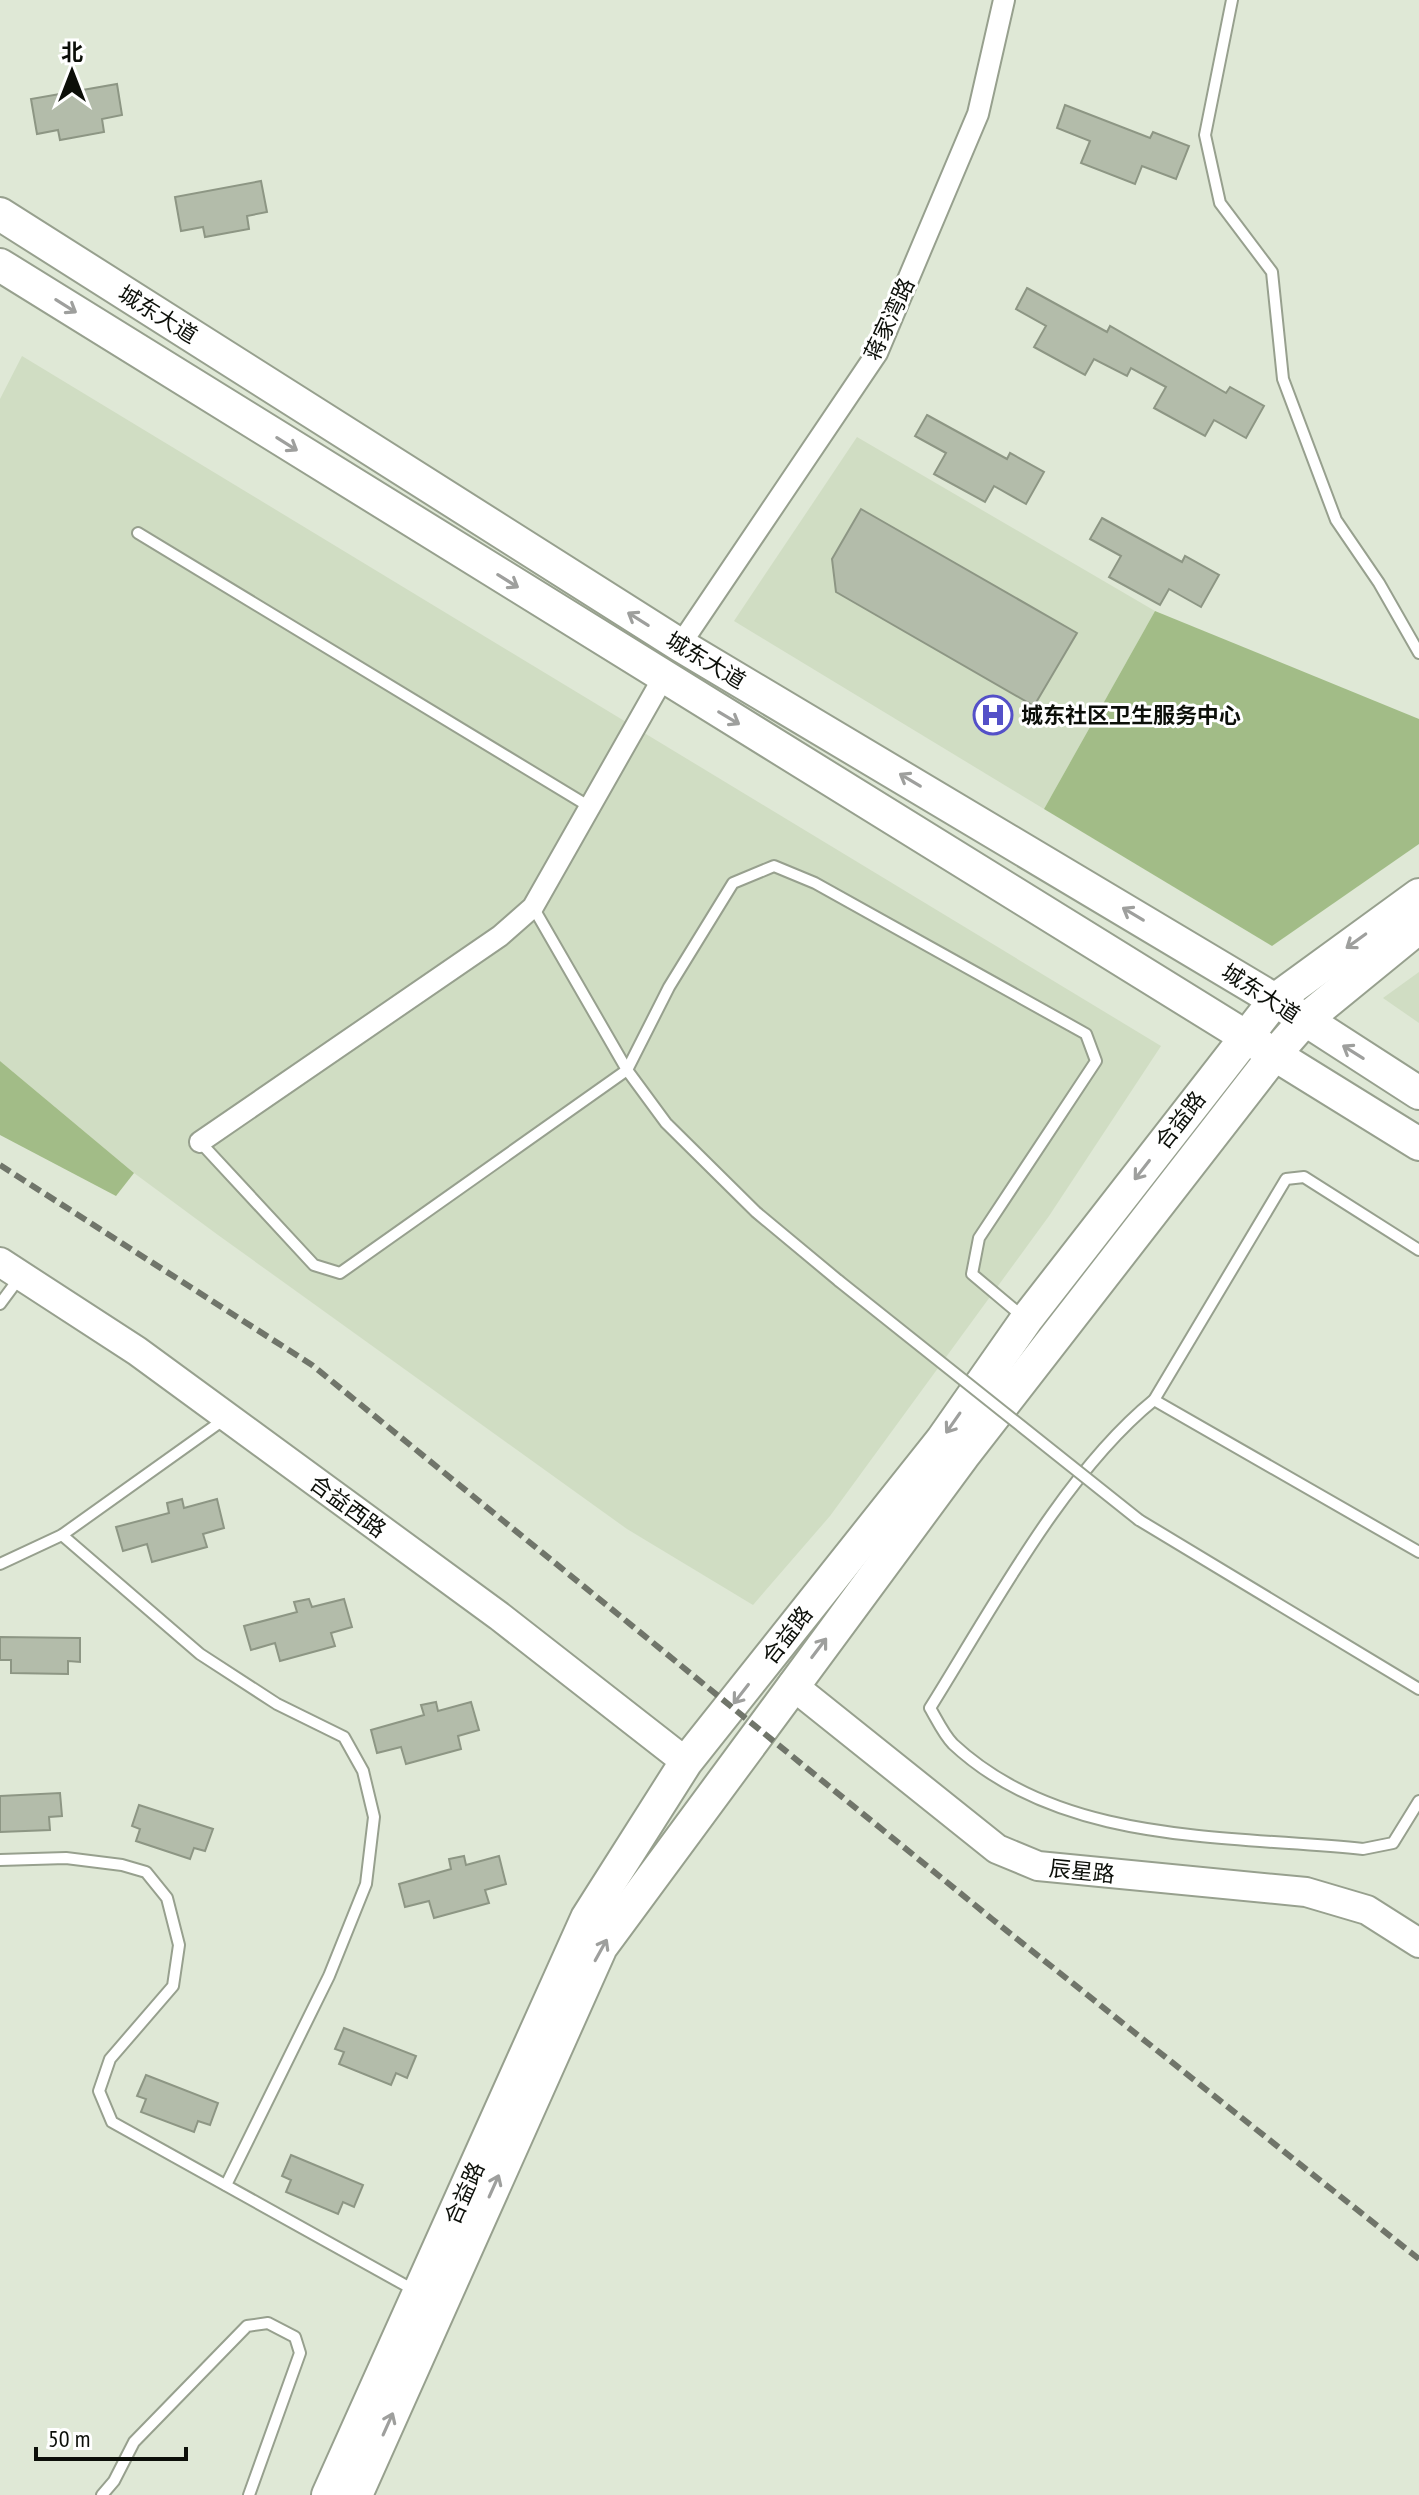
<svg xmlns="http://www.w3.org/2000/svg" width="1419" height="2495" font-family="'PT Sans Narrow','Noto Sans SC',sans-serif">
<style>
.built{fill:#d0ddc3}
.green{fill:#a2bc87}
.building{fill:#b3bcaa;stroke:#8d9684;stroke-width:2}
.lines{fill:none;stroke-linecap:round;stroke-linejoin:round}
.lane-casing{stroke:#97a08e;stroke-width:14}
.street-casing{stroke:#97a08e;stroke-width:24}
.secondary-casing{stroke:#97a08e;stroke-width:32}
.primary-casing{stroke:#97a08e;stroke-width:36}
.lane{stroke:#fff;stroke-width:10}
.street{stroke:#fff;stroke-width:20}
.secondary{stroke:#fff;stroke-width:28}
.primary{stroke:#fff;stroke-width:32}
.rail{stroke:#70756a;stroke-width:6;stroke-dasharray:12 6;stroke-linecap:butt}
.lane-bridge-casing{stroke:#97a08e;stroke-width:14;stroke-linecap:butt}
.lane-bridge{stroke:#fff;stroke-width:10}
.oneway{stroke:#9e9f9d}
.labels{text-anchor:middle;stroke-width:6;stroke-linejoin:round;paint-order:stroke}
.street-label{font-size:22px;fill:#0c0f09;stroke:#fff}
.poi-label{font-size:22px;font-weight:bold;fill:#0c0f09;stroke:#fff;text-anchor:start}
</style>
<rect width="100%" height="100%" fill="#dfe8d6"/>
<g class="built">
<polygon points="22,356 1161,1046 1049,1216 830,1516 753,1605 627,1529 218,1235 134,1173 0,1061 0,399"/>
<polygon points="857,437 1155,611 1044,809 734,621"/>
<polygon points="1419,972 1419,1023 1383,998"/>
</g>
<g class="green">
<polygon points="1155,611 1419,719 1419,844 1272,946 1044,809"/>
<polygon points="0,1061 134,1173 116,1196 0,1135"/>
</g>
<g class="building">
<polygon points="117,84 122,115 102,119 104,132 60,140 58,130 37,134 31,99"/>
<polygon points="1065,105 1150,138 1153,132 1189,146 1176,179 1142,166 1135,184 1081,163 1090,141 1057,128"/>
<polygon points="261,181 267,212 247,216 249,229 205,237 203,227 181,231 175,197"/>
<polygon points="1027,288 1107,332 1110,326 1226,393 1230,387 1264,406 1246,438 1214,420 1205,436 1154,408 1166,387 1131,368 1127,376 1094,359 1085,375 1034,347 1046,326 1016,309"/>
<polygon points="927,415 1007,459 1010,453 1044,472 1026,504 994,486 985,502 934,474 946,453 915,436"/>
<polygon points="861,509 1077,633 1034,706 836,592 832,559"/>
<polygon points="1102,518 1182,562 1185,556 1219,575 1201,607 1169,589 1160,605 1109,577 1121,556 1090,539"/>
<polygon points="182,1499 184,1508 217,1499 224,1528 203,1534 207,1547 152,1562 147,1544 123,1551 116,1527 169,1513 167,1503"/>
<polygon points="309,1599 312,1607 344,1599 352,1627 331,1633 335,1646 280,1661 275,1643 251,1650 244,1626 297,1612 294,1602"/>
<polygon points="0,1637 80,1638 80,1662 68,1661 68,1674 11,1673 11,1660 0,1660"/>
<polygon points="436,1702 438,1711 471,1702 479,1730 458,1736 461,1749 406,1764 401,1747 377,1753 371,1730 424,1715 421,1705"/>
<polygon points="60,1793 62,1816 49,1817 50,1830 0,1832 0,1796"/>
<polygon points="139,1805 213,1829 205,1851 194,1848 190,1859 136,1841 140,1829 132,1826"/>
<polygon points="464,1856 466,1865 499,1856 506,1884 485,1890 489,1903 434,1918 429,1901 405,1907 399,1884 451,1869 449,1859"/>
<polygon points="344,2028 416,2056 407,2078 396,2073 391,2085 339,2064 344,2052 335,2049"/>
<polygon points="146,2075 218,2103 210,2125 198,2121 194,2132 141,2112 146,2099 137,2096"/>
<polygon points="291,2155 363,2185 354,2207 343,2202 338,2214 286,2192 291,2180 282,2176"/>
</g>
<g class="lines">
<g class="lane-casing">
<g id="lane">
<polyline points="1232,0 1205,135 1220,203 1272,272 1283,379 1336,520 1379,583 1419,653"/>
<polyline points="138,533 590,807"/>
<polyline points="533,907 627,1070 666,1123 756,1212 839,1281"/>
<polyline points="200,1142 314,1265 340,1273 627,1070 669,987 733,883 774,866 815,883 1086,1034 1096,1061 979,1238 972,1274 1022,1316"/>
<path d="M1419 1250 1304 1177 1286 1179 1154 1400C1064 1473 992 1609 930 1708 937 1720 944 1735 953 1744 1061 1845 1227 1835 1363 1849L1393 1843 1419 1801"/>
<polyline points="0,1304 20,1277"/>
<polyline points="1154,1400 1419,1552"/>
<polyline points="1139,1520 1419,1689"/>
<polyline points="62,1535 200,1654 277,1704 344,1737 363,1771 374,1817 366,1884 329,1976 226,2185"/>
<polyline points="0,1564 62,1535 226,1418"/>
<polyline points="0,1860 66,1858 122,1865 146,1872 167,1898 179,1945 173,1986 110,2059 99,2091 112,2122 414,2290"/>
<polyline points="102,2495 114,2481 134,2442 247,2326 268,2323 295,2337 300,2353 249,2495"/>
</g>
</g>
<g class="street-casing">
<g id="street">
<polyline points="680,645 877,353 978,114 1004,0"/>
<polyline points="200,1142 500,936 533,907 663,678"/>
</g>
</g>
<g class="secondary-casing">
<g id="secondary">
<polyline points="0,1262 137,1351 499,1616 686,1762"/>
<polyline points="792,1685 997,1849 1038,1866 1306,1892 1367,1910 1419,1943"/>
</g>
</g>
<g class="primary-casing">
<g id="primary">
<polyline points="0,214 680,645 1275,1000 1419,1093"/>
<polyline points="0,265 1419,1144"/>
<polyline points="328,2495 587,1918 686,1762 942,1440 1026,1320 1275,1000 1419,895"/>
<polyline points="356,2495 601,1947 963,1456 1275,1054 1304,1021 1419,927"/>
</g>
</g>
<use href="#lane" class="lane"/>
<use href="#street" class="street"/>
<use href="#secondary" class="secondary"/>
<use href="#primary" class="primary"/>
<polyline class="rail" points="0,1165 312,1365 992,1919 1419,2259"/>
<g class="lane-bridge-casing">
<polyline id="lane-bridge" points="839,1281 1139,1520"/>
</g>
<use href="#lane-bridge" class="lane-bridge"/>
</g>
<defs><path id="oneway-shaft" d="M-6 0H5M1.5-3L5.5 0L1.5 3" fill="none" stroke-width="1.6" stroke-linecap="round" stroke-linejoin="round" transform="scale(2)"/></defs>
<g class="oneway">
<use href="#oneway-shaft" transform="translate(66 306) rotate(32)"/>
<use href="#oneway-shaft" transform="translate(287 444) rotate(32)"/>
<use href="#oneway-shaft" transform="translate(508 581) rotate(32)"/>
<use href="#oneway-shaft" transform="translate(638 619) rotate(-148)"/>
<use href="#oneway-shaft" transform="translate(729 718) rotate(31)"/>
<use href="#oneway-shaft" transform="translate(910 780) rotate(-149)"/>
<use href="#oneway-shaft" transform="translate(1133 914) rotate(-149)"/>
<use href="#oneway-shaft" transform="translate(1356 941) rotate(144)"/>
<use href="#oneway-shaft" transform="translate(1353 1052) rotate(-148)"/>
<use href="#oneway-shaft" transform="translate(1142 1170) rotate(128)"/>
<use href="#oneway-shaft" transform="translate(953 1423) rotate(125)"/>
<use href="#oneway-shaft" transform="translate(819 1648) rotate(-53)"/>
<use href="#oneway-shaft" transform="translate(741 1694) rotate(128)"/>
<use href="#oneway-shaft" transform="translate(601 1950) rotate(-61)"/>
<use href="#oneway-shaft" transform="translate(494 2186) rotate(-66)"/>
<use href="#oneway-shaft" transform="translate(388 2424) rotate(-66)"/>
</g>
<defs>
<g id="hospital-ring" transform="scale(2)"><circle r="9.5" fill="#fff" stroke="#5450c8" stroke-width="1.5"/><path d="M-5-5h3v3.5h4V-5h3V5h-3V1.5h-4V5h-3Z" fill="#5450c8"/></g>
</defs>
<g fill-rule="evenodd">
<use href="#hospital-ring" x="993" y="715"/>
</g>
<g class="labels">
<g class="street-label">
<text transform="translate(158 314) rotate(32)" y="8">城东大道</text>
<text transform="translate(889 319) rotate(-65)" y="8">蒋家湾路</text>
<text transform="translate(706 660) rotate(31)" y="8">城东大道</text>
<text transform="translate(1261 993) rotate(33)" y="8">城东大道</text>
<text transform="translate(1180 1120) rotate(-52)" y="8">合益路</text>
<text transform="translate(348 1506) rotate(36)" y="8">合益西路</text>
<text transform="translate(787 1635) rotate(-52)" y="8">合益路</text>
<text transform="translate(1082 1871) rotate(6)" y="8">辰星路</text>
<text transform="translate(464 2193) rotate(-66)" y="8">合益路</text>
</g>
<g class="poi-label">
<text x="1021" y="723">城东社区卫生服务中心</text>
</g>
</g>
<g transform="translate(72 72)" stroke="#ffffff" stroke-width="6" paint-order="stroke">
<path d="M0-6L14 30L0 20L-14 30Z" fill="#0c0f09"/>
<text y="-12" font-size="22" font-weight="bold" text-anchor="middle" fill="#0c0f09">北</text>
</g>
<path d="M36 2447v12h150v-12" fill="none" stroke="#0c0f09" stroke-width="4"/>
<text x="48" y="2447" font-size="24" fill="#0c0f09" stroke="#ffffff" stroke-width="6" paint-order="stroke">50 m</text>
</svg>
